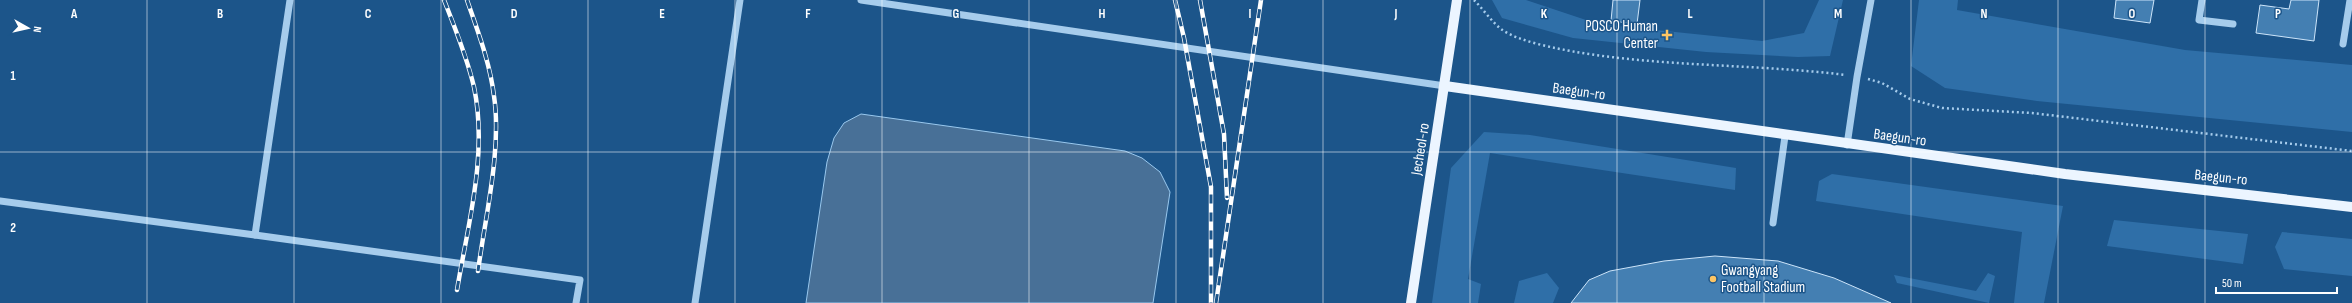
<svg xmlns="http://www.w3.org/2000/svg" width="2352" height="303" font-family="'Sofia Sans Condensed',sans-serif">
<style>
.green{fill:#2f6fa8}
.water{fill:#487097;stroke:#99c8ee}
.building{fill:#447fb2;stroke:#cce4f9}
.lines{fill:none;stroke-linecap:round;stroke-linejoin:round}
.path{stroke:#a6ccec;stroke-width:2.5;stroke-dasharray:2 3;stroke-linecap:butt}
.minor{stroke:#a6ccec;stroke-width:7}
.major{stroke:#ecf5ff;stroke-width:10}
.rail-casing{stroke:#fff;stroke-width:4.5}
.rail{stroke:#1c558a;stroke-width:3;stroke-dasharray:9;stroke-linecap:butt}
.grid{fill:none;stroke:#fff;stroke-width:1;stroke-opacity:0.55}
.poi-dot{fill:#fdc564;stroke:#1c558a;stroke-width:1.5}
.labels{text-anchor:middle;stroke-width:3;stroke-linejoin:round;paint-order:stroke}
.poi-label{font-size:15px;fill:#fff;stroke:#1c558a;text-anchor:end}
.street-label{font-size:15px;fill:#fff;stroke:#1c558a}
.grid-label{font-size:13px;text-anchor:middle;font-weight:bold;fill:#fff;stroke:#1c558a;stroke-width:3;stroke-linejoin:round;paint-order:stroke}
</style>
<rect width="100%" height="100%" fill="#1c558a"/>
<g class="green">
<polygon points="1492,0 1526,0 1598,24 1762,41 1804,33 1819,0 1843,0 1830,56 1798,57 1706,52 1573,38 1502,18"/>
<polygon points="1919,0 1958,0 1957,10 2185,50 2352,65 2352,132 2037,101 1945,88 1911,66"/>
<polygon points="1484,132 1530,135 1736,168 1735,190 1490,153 1468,279 1481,284 1478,303 1432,303 1451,168"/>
<polygon points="1832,174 2063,206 2044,303 2014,303 2022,232 1816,201 1819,181"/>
<polygon points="2114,220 2248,234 2243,264 2107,246"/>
<polygon points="2282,232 2352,239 2352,276 2284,269 2275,247"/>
<polygon points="1547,273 1559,288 1553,303 1514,303 1519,281"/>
<polygon points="1988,273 1995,276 1989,303 1897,283 1894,275 1976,291"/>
</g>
<polygon class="water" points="861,114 1125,151 1142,158 1160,172 1170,192 1153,303 806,303 827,162 834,138 844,123"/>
<g class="building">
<polygon points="1613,0 1640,0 1637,24 1611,21"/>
<polygon points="2116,0 2154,0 2150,23 2114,18"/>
<polygon points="2291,0 2319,0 2314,41 2256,33 2260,5 2289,9"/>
<polygon points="1715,256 1778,261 1834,278 1891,303 1571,303 1589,280 1610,271 1664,261"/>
</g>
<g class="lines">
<g class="path">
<path d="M1474 0C1483 9 1491 21 1501 29 1519 42 1555 48 1576 52 1666 67 1756 64 1846 75"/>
<polyline points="1868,79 1882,83 1910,99 1942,108 2032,113 2352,151"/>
</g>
<g class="minor">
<polyline points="861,0 1445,86"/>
<polyline points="2202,0 2199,20 2233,24"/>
<polyline points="2343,44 2350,0"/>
<polyline points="1847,145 1857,77 1871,0"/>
<polyline points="0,201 255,235 290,0"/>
<polyline points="1773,223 1785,136"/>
<polyline points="255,235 580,280 576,303"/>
<polyline points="695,303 740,0"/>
</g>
<g class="major">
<polyline points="1445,86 2065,174 2352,207"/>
<polyline points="1411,303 1457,0"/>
</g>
<g class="rail-casing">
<g id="rail">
<path d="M444 0C455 28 467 57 474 87 488 154 468 224 457 290"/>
<path d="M467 0C478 32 490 63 494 96 502 149 485 218 478 271"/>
<polyline points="1175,0 1184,38 1211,187 1211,303"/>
<polyline points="1200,0 1224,134 1227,198"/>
<polyline points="1216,303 1261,0"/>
</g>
</g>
<use href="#rail" class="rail"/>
</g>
<path class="grid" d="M147 0V303M294 0V303M441 0V303M588 0V303M735 0V303M882 0V303M1029 0V303M1176 0V303M1323 0V303M1470 0V303M1617 0V303M1764 0V303M1911 0V303M2058 0V303M2205 0V303M0 152H2352"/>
<g class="poi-dot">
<path d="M1665 29h4v4h4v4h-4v4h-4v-4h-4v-4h4z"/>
<circle cx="1713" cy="279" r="4"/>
</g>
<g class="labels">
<g class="poi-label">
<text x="1658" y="31">POSCO Human<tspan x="1658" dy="17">Center</tspan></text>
<text x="1721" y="275" text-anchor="start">Gwangyang<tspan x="1721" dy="17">Football Stadium</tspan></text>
</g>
<g class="street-label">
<text transform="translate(1579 91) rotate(8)" y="5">Baegun-ro</text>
<text transform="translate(1900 137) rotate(8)" y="5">Baegun-ro</text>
<text transform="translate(1420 149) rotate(-81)" y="5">Jecheol-ro</text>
<text transform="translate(2221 177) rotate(6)" y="5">Baegun-ro</text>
</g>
</g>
<g class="grid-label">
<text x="74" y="18">A</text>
<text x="220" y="18">B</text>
<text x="368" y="18">C</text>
<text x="514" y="18">D</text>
<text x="662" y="18">E</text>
<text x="808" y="18">F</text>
<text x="956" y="18">G</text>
<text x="1102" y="18">H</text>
<text x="1250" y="18">I</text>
<text x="1396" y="18">J</text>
<text x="1544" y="18">K</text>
<text x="1690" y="18">L</text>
<text x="1838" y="18">M</text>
<text x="1984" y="18">N</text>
<text x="2132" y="18">O</text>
<text x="2278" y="18">P</text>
<text x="13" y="80">1</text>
<text x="13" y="232">2</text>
</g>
<g transform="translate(28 28) rotate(98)" stroke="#1c558a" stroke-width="3" paint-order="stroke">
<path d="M0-3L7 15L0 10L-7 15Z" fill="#ffffff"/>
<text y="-6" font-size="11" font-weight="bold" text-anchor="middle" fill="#ffffff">N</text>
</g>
<path d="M2216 287v6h121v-6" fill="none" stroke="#ffffff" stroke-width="2"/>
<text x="2222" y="287" font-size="12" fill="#ffffff" stroke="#1c558a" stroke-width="3" paint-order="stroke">50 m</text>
</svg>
